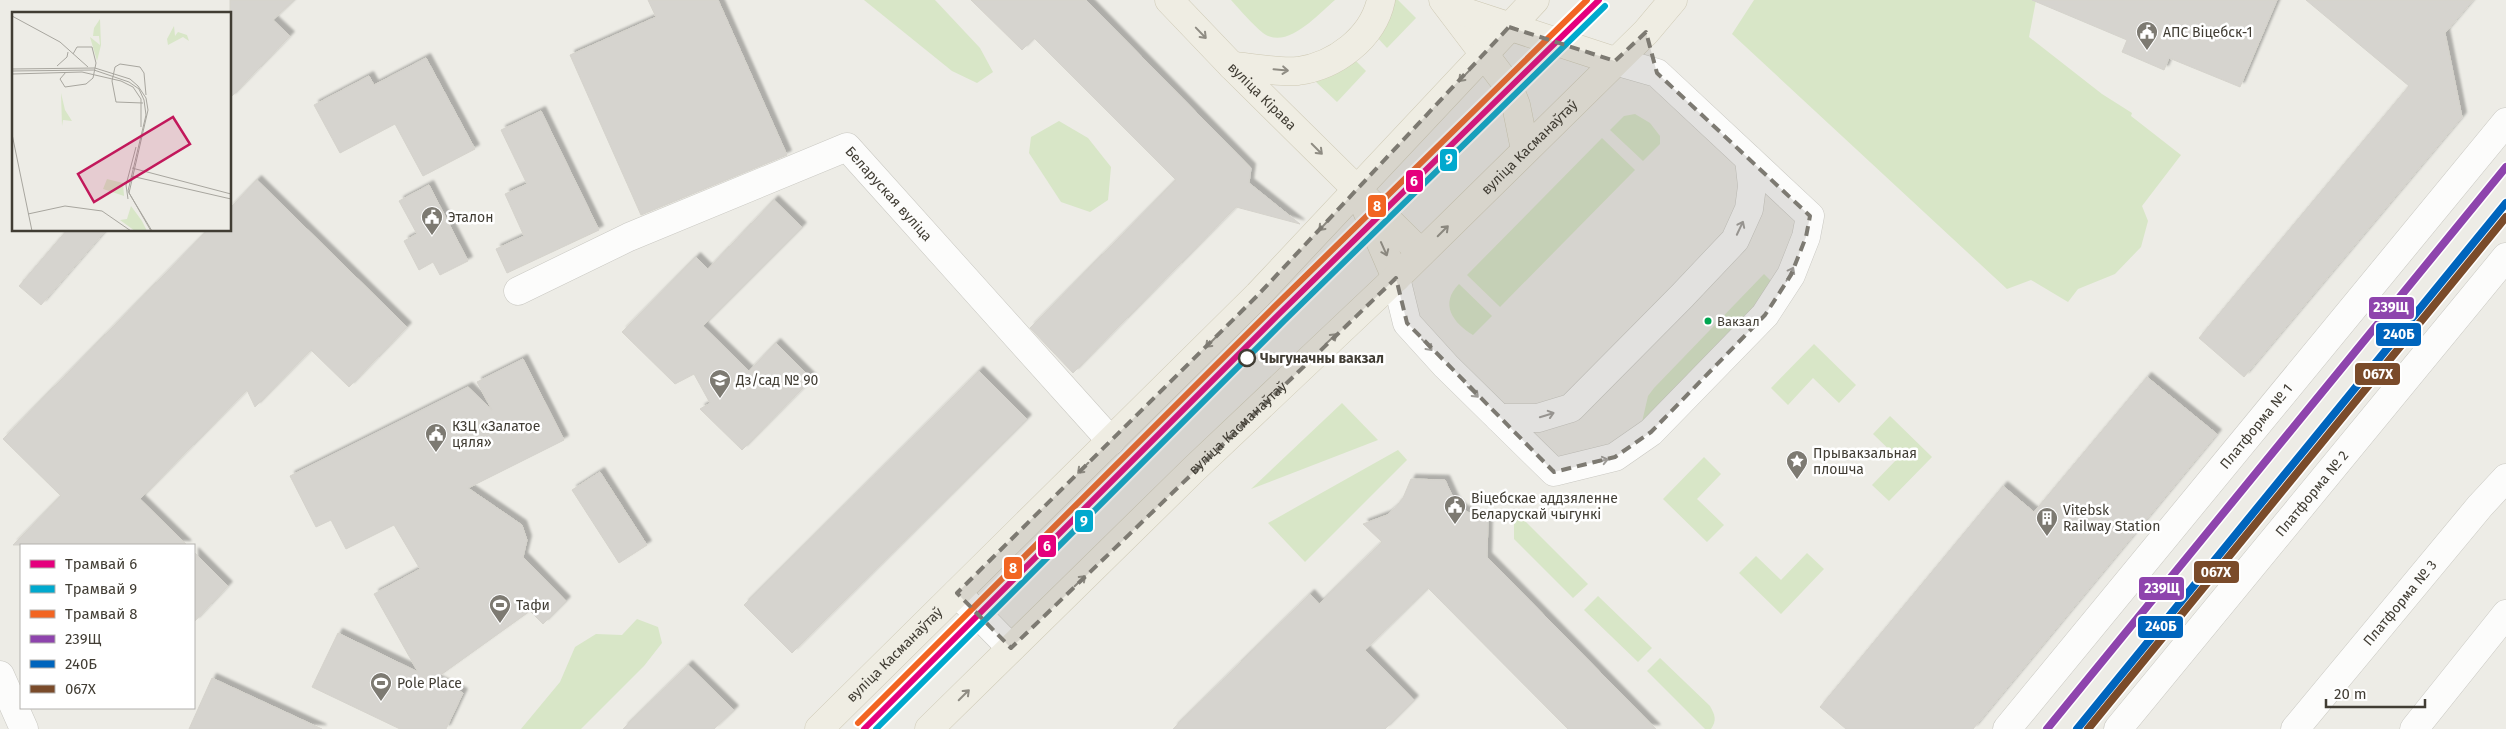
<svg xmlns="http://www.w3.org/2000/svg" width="2506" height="729" font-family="'Fira Sans',sans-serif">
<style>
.green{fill:#d8e6c7}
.building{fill:#d6d4cf;stroke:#d5d3cc;filter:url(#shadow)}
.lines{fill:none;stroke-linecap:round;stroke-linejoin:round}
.minor-casing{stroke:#c9c8c2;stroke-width:29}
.major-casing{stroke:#cec9b4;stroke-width:29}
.minor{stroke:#fcfcfb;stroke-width:28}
.major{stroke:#efede3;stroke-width:28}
.rail-1-casing{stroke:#fff;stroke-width:11}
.rail-2-casing{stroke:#fff;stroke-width:11}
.rail-3-casing{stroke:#fff;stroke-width:11}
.rail-1{stroke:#8e44ad;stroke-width:8}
.rail-2{stroke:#0065bd;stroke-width:8}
.rail-3{stroke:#7a4b2a;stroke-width:8}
.tram-1-casing{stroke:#fff;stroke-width:10}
.tram-2-casing{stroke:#fff;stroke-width:10}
.tram-3-casing{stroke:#fff;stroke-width:10}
.tram-1{stroke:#e5007d;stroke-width:6}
.tram-2{stroke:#00a9ce;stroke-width:6}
.tram-3{stroke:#f26522;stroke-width:6}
.oneway{stroke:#8f8c83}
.oneway2{stroke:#9e9c98}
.marked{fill:#7d7a72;fill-opacity:0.2;stroke:#7d7a72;stroke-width:4;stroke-dasharray:10 6;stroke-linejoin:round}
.bus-dot{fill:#00a651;stroke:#fff;stroke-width:2}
.stop-dot{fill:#fff;stroke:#413d34;stroke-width:2.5}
.labels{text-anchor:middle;stroke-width:5;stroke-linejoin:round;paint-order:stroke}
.bus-label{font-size:13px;fill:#413d34;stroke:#fff;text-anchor:start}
.poi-label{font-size:14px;fill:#413d34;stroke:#fff;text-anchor:start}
.street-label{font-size:14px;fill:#413d34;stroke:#fff}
.stop-label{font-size:14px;font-weight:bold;fill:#413d34;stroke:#fff;text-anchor:start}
.inset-road{fill:none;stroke:#a8a69f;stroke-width:1}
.view{fill:#c2185b;fill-opacity:0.15;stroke:#c2185b;stroke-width:2.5}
.inset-edge{fill:none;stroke:#413d34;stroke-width:2.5}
.line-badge{stroke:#fff;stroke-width:2}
.badge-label{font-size:14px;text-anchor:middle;font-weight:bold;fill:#fff}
</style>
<defs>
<filter id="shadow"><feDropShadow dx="4.5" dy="-4.5" stdDeviation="1" flood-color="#0004"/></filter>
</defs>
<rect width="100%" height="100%" fill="#edece6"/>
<g class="green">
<polygon points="864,0 935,0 980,48 993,72 977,83 952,71"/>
<path d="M1231 0H1335C1318 14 1287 51 1263 33 1252 24 1241 11 1231 0Z"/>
<polygon points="1394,0 1398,0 1416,18 1387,48 1375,35"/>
<polygon points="1754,0 2036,0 2029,37 2102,94 2132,113 2131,116 2181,155 2142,206 2148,221 2141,247 2115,274 2078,289 2068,302 2031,280 2007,289 1732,34"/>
<polygon points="1353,58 1366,71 1337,102 1315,81"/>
<polygon points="1635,114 1650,123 1660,136 1660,144 1643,161 1610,130 1624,116"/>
<polygon points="1059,121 1088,138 1111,167 1108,200 1090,212 1061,202 1029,153 1031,137"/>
<polygon points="1602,138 1635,170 1500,307 1467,275"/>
<polygon points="1764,274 1772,282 1764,297 1642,422 1648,396 1654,388"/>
<path d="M1459 284 1492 316 1473 335C1453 323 1439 304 1459 284Z"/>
<polygon points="1814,344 1856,385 1839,403 1813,378 1788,405 1771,388"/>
<polygon points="1342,403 1378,440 1251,489"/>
<polygon points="1890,416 1932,457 1889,501 1872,485 1898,458 1873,434"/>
<polygon points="1398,450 1407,460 1305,562 1268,523"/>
<polygon points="1704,457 1721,474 1697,499 1724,525 1707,542 1663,499"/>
<polygon points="1517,513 1588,584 1573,598 1514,539 1514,519"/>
<polygon points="1807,553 1824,569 1781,614 1739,573 1756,556 1781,580"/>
<polygon points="1598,596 1652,648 1638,662 1584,610"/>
<polygon points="637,619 658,627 662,643 644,666 581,729 521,729 560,682 575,647 596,634 622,635"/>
<path d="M1660 658 1710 706C1715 715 1717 720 1711 729H1705L1647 671Z"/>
</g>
<g class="building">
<polygon points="230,0 294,0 273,20 290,36 230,98"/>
<polygon points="648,0 718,0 787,155 641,215 570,55 656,17"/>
<polygon points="971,0 1086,0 1251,168 1249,183 1300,224 1236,207 1073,373 1030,328 1176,180 1034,38 1022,50"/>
<polygon points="2032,0 2277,0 2240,87 2169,58 2164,70 2122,52 2127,40"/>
<polygon points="2306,0 2473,0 2445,33 2462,117 2244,377 2199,338 2409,86"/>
<polygon points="426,58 475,149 423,176 395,124 340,153 314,105 369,76 374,85"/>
<polygon points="541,111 599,230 507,273 496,249 524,236 505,194 527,184 501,130"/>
<polygon points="257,180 407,327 349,387 311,350 255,407 247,390 140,499 187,545 13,545 61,496 3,439 208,230 230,230 230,208"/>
<polygon points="429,185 468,261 440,275 433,262 419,270 404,241 417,234 399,201"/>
<polygon points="774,200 802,227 703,326 749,371 776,343 812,379 742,450 700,409 710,403 694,374 675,384 622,332 696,257 708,269"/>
<polygon points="67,230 106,230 41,305 19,286"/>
<polygon points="523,359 564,440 468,488 522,525 527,540 523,557 566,601 543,624 530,611 435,679 463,693 446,729 400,729 312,687 338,633 418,672 374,594 420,569 394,525 346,549 331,520 316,527 290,476 468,387 492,410 477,382"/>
<polygon points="979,371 1027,419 792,653 744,605"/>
<polygon points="2147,377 2217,434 1973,729 1846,729 1820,707 2003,486 2034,512"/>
<polygon points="600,472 647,545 619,563 572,490"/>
<polygon points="1411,479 1445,480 1455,502 1462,509 1477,517 1488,520 1487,557 1656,729 1568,729 1428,588 1365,650 1414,700 1385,729 1173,729 1310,594 1319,604 1382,542 1363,524 1387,515 1394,509 1403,498"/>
<polygon points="194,552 228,586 194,622"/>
<polygon points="688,665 734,710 714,729 623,729"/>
<polygon points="212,678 322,729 189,729"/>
</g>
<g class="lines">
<g class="minor-casing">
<g id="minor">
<polyline points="1396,278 1407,323 1446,366 1554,472 1615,457 1651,432 1765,315 1791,275 1806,237 1810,216 1657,73 1615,61"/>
<path id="s1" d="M518 291 629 237 847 147 1111 441"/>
<polyline points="1499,418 1538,418 1571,408 1682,296 1735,240 1749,209 1752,186 1749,159"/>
<polyline points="957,593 1011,648"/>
<polyline points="0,675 24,729"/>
<path id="s2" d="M2007 729 2506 122"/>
<path id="s3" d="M2118 729 2506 257"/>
<path id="s4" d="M2295 729 2480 506 2506 478"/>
<polyline points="2414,729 2506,614"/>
</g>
</g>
<g class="major-casing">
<g id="major">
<path id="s5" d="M1169 0 1232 66 1421 253"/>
<polyline points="1443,0 1509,87 1516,105 1525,150"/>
<polyline points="1450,7 1615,61"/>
<path d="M1232 66C1253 67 1277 73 1298 71 1335 66 1373 38 1381 0"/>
<polyline points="1364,204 1396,278"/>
<path id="s6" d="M819 729 1258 295 1535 0"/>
<path id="s7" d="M929 729 1194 469 1396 278 1646 32 1673 0"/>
</g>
</g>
<use href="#minor" class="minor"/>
<use href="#major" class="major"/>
<g class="rail-1-casing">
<polyline id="rail-1" points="2047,729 2506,167"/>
</g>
<g class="rail-2-casing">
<polyline id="rail-2" points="2077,729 2506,203"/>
</g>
<g class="rail-3-casing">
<polyline id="rail-3" points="2088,729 2506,217"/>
</g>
<use href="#rail-1" class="rail-1"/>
<use href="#rail-2" class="rail-2"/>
<use href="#rail-3" class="rail-3"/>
<g class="tram-1-casing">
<polyline id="tram-1" points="864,729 1278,315 1599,0"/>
</g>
<g class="tram-2-casing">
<polyline id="tram-2" points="876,729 1284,321 1605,6"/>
</g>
<g class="tram-3-casing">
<polyline id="tram-3" points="858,723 1272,309 1587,0"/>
</g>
<use href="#tram-1" class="tram-1"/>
<use href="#tram-2" class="tram-2"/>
<use href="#tram-3" class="tram-3"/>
</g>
<defs><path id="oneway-shaft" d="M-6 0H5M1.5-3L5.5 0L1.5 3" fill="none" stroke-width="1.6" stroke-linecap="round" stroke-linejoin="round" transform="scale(1.25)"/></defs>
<g class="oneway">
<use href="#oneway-shaft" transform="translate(1201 33) rotate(46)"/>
<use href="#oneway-shaft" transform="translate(1281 70) rotate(5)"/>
<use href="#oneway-shaft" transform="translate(1464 76) rotate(134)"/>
<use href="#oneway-shaft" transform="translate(1317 149) rotate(45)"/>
<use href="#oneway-shaft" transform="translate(1324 225) rotate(133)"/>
<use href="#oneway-shaft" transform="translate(1443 231) rotate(-45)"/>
<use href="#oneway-shaft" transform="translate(1384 249) rotate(66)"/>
<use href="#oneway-shaft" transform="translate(1331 339) rotate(-43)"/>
<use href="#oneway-shaft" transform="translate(1211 342) rotate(135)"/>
<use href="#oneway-shaft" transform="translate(1083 468) rotate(135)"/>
<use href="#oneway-shaft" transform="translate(1080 581) rotate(-44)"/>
<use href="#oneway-shaft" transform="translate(964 695) rotate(-45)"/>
</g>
<g class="oneway2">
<use href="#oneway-shaft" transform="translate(1740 228) rotate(-65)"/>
<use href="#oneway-shaft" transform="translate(1790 274) rotate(-62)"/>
<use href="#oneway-shaft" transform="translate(1427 345) rotate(48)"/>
<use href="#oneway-shaft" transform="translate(1473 392) rotate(45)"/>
<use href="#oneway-shaft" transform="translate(1547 415) rotate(-17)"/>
<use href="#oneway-shaft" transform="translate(1601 461) rotate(-14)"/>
</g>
<path class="marked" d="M1509 27 1615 61 1646 32 1657 73 1810 216 1806 237 1791 275 1765 315 1651 432 1615 457 1554 472 1407 323 1396 278 1011 648 957 593 1258 295Z"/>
<defs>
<g id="civic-pin" transform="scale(1.125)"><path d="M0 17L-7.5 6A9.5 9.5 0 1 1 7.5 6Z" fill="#7d7a72" stroke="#fff"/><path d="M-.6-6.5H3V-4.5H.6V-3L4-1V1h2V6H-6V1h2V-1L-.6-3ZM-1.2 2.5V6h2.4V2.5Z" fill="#fff"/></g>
<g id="school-pin" transform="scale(1.125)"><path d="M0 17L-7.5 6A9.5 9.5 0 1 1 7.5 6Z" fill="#7d7a72" stroke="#fff"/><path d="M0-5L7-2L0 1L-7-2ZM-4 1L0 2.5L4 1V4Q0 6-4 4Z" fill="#fff"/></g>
<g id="sight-pin" transform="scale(1.125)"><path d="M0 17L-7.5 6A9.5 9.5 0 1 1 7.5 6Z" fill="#7d7a72" stroke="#fff"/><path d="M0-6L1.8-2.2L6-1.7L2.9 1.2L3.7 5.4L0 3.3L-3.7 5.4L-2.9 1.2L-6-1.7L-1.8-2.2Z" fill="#fff"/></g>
<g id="building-pin" transform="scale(1.125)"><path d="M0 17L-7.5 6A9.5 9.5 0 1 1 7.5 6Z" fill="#7d7a72" stroke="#fff"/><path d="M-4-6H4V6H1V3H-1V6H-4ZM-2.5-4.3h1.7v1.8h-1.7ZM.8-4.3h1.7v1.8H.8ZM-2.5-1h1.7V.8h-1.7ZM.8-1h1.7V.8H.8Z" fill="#fff"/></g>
<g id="stadium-pin" transform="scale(1.125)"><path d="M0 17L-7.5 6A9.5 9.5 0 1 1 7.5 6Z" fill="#7d7a72" stroke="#fff"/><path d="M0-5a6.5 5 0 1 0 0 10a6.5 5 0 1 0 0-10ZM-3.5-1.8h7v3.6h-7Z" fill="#fff"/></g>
</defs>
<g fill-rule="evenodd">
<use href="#civic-pin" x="2147" y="32"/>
<use href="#civic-pin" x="432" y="217"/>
<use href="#school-pin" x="720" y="380"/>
<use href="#civic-pin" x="436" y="434"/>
<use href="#sight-pin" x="1797" y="461"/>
<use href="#civic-pin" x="1455" y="506"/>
<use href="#building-pin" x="2047" y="518"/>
<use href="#stadium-pin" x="500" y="605"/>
<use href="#stadium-pin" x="381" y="683"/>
</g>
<circle class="bus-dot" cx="1708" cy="321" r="4.5"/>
<circle class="stop-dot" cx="1247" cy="358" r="8"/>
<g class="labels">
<g class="bus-label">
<text x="1717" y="326">Вакзал</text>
</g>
<g class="poi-label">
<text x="2163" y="37">АПС Віцебск-1</text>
<text x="448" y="222">Эталон</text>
<text x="736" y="385">Дз/сад № 90</text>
<text x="452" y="431">КЗЦ «Залатое<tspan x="452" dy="16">цяля»</tspan></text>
<text x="1813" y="458">Прывакзальная<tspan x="1813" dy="16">плошча</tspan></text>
<text x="1471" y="503">Віцебскае аддзяленне<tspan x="1471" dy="16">Беларускай чыгункі</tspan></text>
<text x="2063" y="515">Vitebsk<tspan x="2063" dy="16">Railway Station</tspan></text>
<text x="516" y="610">Тафи</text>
<text x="397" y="688">Pole Place</text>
</g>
<g class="street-label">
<text dy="5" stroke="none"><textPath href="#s5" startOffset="134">вуліца Кірава</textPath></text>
<text dy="5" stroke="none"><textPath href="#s7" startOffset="836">вуліца Касманаўтаў</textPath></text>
<text dy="5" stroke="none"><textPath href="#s1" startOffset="422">Беларуская вуліца</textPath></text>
<text dy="5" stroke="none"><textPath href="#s2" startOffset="392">Платформа № 1</textPath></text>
<text dy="5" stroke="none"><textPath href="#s7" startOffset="431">вуліца Касманаўтаў</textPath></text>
<text dy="5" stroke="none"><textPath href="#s3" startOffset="305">Платформа № 2</textPath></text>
<text dy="5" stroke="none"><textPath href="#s4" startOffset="164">Платформа № 3</textPath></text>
<text dy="5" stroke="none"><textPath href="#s6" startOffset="106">вуліца Касманаўтаў</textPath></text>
</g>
<g class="stop-label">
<text x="1260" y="363">Чыгуначны вакзал</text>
</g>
</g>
<g transform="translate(12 12)">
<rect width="219" height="219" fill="#edece6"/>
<path d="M88 7 89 33 85 49 78 25 88 33 87 24H81L82 16ZM162 14 163 24 166 20 175 23 177 29 171 25 156 33 155 27ZM49 81 53 98 60 109 51 108 50 114ZM95 167 111 171 112 184 91 177ZM119 194 130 209 135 219H123L108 208 115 207Z" fill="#d8e6c7"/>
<path class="inset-road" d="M0 4 48 30 76 55M45 54 55 45 56 40M0 57 83 56 118 67 126 74 134 86 136 98 117 181 140 219M0 59 82 58 117 70 127 77 132 88 134 103 116 179 139 219M54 60 48 67 53 75 74 72 81 66 84 51 80 35H65L61 42M0 62 70 60 109 69 121 75 129 87V115M131 91 104 90 100 69 103 55 108 52 128 55 132 61 134 83M0 122 20 219M120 156 219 182M119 164 219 187M116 187 114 173 124 135M16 202 53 194 90 199 119 219"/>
<path class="view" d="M161 105 178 132 82 190 66 162Z"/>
<rect width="219" height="219" class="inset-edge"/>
</g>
<g class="line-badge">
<rect x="1439" y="148" width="19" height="24" rx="5" fill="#00a9ce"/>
<rect x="1405" y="169" width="19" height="24" rx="5" fill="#e5007d"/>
<rect x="1367" y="194" width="20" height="24" rx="5" fill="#f26522"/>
<rect x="2368" y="296" width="47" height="24" rx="5" fill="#8e44ad"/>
<rect x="2375" y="322" width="47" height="25" rx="5" fill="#0065bd"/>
<rect x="2354" y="362" width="47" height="24" rx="5" fill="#7a4b2a"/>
<rect x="1074" y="509" width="20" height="24" rx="5" fill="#00a9ce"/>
<rect x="1037" y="534" width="20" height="24" rx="5" fill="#e5007d"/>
<rect x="1003" y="556" width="20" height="24" rx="5" fill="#f26522"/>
<rect x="2193" y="560" width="47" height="24" rx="5" fill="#7a4b2a"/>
<rect x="2138" y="576" width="47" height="25" rx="5" fill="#8e44ad"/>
<rect x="2137" y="615" width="47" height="24" rx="5" fill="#0065bd"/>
</g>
<g class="badge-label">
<text x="1449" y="164">9</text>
<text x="1414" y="186">6</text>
<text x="1377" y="211">8</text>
<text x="2391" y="312">239Щ</text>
<text x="2399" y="339">240Б</text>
<text x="2378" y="379">067Х</text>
<text x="1084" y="526">9</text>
<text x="1047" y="551">6</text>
<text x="1013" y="573">8</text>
<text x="2216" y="577">067Х</text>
<text x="2162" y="593">239Щ</text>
<text x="2161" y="631">240Б</text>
</g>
<rect x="20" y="544" width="175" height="165" fill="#ffffff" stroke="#b3b1ae"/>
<rect x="30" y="560" width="25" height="8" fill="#e5007d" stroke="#b3b1ae"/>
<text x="65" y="569" font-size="15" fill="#413d34">Трамвай 6</text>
<rect x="30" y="585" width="25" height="8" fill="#00a9ce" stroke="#b3b1ae"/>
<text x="65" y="594" font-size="15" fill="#413d34">Трамвай 9</text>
<rect x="30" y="610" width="25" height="8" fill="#f26522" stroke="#b3b1ae"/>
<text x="65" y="619" font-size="15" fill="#413d34">Трамвай 8</text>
<rect x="30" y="635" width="25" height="8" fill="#8e44ad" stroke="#b3b1ae"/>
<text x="65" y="644" font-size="15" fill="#413d34">239Щ</text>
<rect x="30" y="660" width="25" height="8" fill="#0065bd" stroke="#b3b1ae"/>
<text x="65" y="669" font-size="15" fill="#413d34">240Б</text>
<rect x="30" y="685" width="25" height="8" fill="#7a4b2a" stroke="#b3b1ae"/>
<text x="65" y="694" font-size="15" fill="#413d34">067Х</text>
<path d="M2326 699v8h99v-8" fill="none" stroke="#413d34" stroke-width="2.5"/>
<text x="2334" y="699" font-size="15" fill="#413d34" stroke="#ffffff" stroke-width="4" paint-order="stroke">20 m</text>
</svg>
